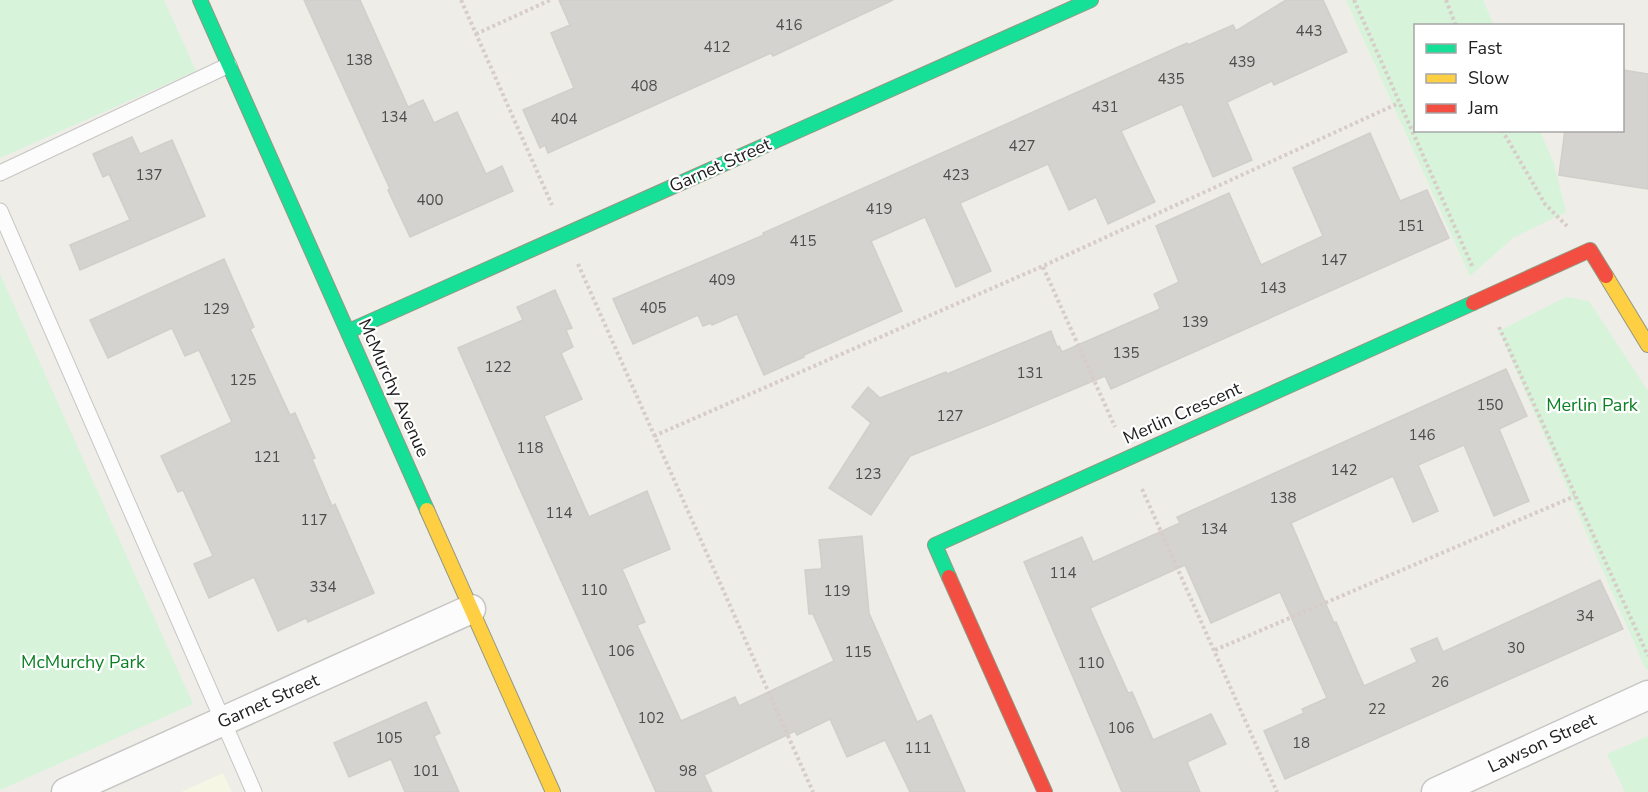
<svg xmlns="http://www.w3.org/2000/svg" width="1648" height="792" font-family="'Nunito Sans',sans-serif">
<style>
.education{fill:#f5f7e4}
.park{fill:#d7f4da}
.building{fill:#d5d3cf;stroke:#d1cfc9;stroke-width:1.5}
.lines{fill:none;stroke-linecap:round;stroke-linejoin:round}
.lane-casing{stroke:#c7c6c4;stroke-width:17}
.street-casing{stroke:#c7c6c4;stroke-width:31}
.fast-casing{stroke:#939880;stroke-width:16}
.slow-casing{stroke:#939880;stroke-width:16}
.jam-casing{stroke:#939880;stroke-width:16}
.path{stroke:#d7ccc8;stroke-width:4;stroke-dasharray:3 3;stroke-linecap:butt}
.lane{stroke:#fcfcfc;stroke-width:15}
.street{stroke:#fcfcfc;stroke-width:28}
.fast{stroke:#16e098;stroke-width:14}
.slow{stroke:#ffcf43;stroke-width:14}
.jam{stroke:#f24e42;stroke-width:14}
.labels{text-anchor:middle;stroke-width:4.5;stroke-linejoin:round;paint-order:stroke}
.number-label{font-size:15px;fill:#4d4d4c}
.street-label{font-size:18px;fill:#202020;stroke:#fff}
.park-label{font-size:18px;fill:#0b8025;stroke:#fff}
</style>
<rect width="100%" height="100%" fill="#eeede8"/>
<polygon class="education" points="223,773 232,792 181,792"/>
<g class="park">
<polygon points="0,0 164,0 196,71 0,158"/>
<polygon points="1346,0 1483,0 1494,25 1416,26 1416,130 1540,131 1554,164 1566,212 1513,238 1470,276"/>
<polygon points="0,274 193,704 0,790"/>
<polygon points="1566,297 1589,301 1648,391 1648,669 1646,670 1499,331"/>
<polygon points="1648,736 1648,792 1625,792 1607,754"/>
</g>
<g class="building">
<polygon points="304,0 360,0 408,107 423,100 434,123 457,112 486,174 502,166 513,191 410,237 388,190 390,189"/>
<polygon points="559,0 893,0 773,56 771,53 548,153 545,145 540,148 523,110 574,88 551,33 570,25"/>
<polygon points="1286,0 1323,0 1347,52 1274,85 1272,81 1227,102 1252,160 1213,177 1182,104 1121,131 1155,202 1108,224 1096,197 1069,210 1048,164 960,203 991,271 956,287 925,217 871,241 902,311 804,355 804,357 764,375 737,314 712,325 711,323 703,326 698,315 633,344 613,299 764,235 763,233 1187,43 1188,45 1233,25 1236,31"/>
<polygon points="1623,70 1648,74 1648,189 1559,175 1565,130 1623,130"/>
<polygon points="1370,133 1400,201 1427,190 1449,238 1111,389 1105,376 991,424 910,456 871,515 829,488 871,423 852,407 868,387 880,398 946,372 947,374 1051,331 1057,347 1059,346 1062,352 1158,310 1160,308 1154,294 1179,282 1156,226 1229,193 1261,265 1323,236 1293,168"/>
<polygon points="132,137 140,154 172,140 205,216 80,270 70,245 130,220 109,174 103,177 93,154"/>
<polygon points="224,259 254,327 250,329 290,415 295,413 315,458 312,459 332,506 335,504 374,593 308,622 306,618 278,631 254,577 209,598 194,564 213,556 183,490 178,492 161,456 232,422 199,350 185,356 172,328 108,358 90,320"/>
<polygon points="555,290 572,328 566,330 573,347 561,353 582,399 544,416 589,517 647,491 670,549 622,569 645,622 637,625 681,721 735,697 739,706 834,661 813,614 809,614 805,570 820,569 822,567 819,540 862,536 869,613 917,722 931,715 965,792 910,792 885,740 847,757 830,719 797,735 795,731 704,775 712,792 656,792 519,487 458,348 523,320 517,307"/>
<polygon points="1506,369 1527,416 1499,429 1529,501 1494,516 1464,445 1418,465 1438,511 1413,522 1393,476 1291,523 1334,623 1336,622 1364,686 1417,662 1411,649 1437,638 1443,652 1600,580 1623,629 1285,779 1264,731 1304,713 1302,709 1327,698 1280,592 1211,623 1185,565 1090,608 1128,693 1132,692 1153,740 1211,714 1226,744 1187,762 1200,792 1122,792 1024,562 1082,537 1093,562 1180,523 1177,517"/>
<polygon points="426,702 440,733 434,736 459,792 405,792 391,759 349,777 334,743"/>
</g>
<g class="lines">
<g class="lane-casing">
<g id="lane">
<polyline points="0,173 229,65"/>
<polyline points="0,211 254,792"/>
</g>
</g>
<g class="street-casing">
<g id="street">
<polyline points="66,792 471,609"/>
<polyline points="1436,792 1648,695"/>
</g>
</g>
<g class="fast-casing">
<g id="fast">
<polyline points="200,0 427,510"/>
<polyline points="349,331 1091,0"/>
<polyline points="949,577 935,545 1473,303"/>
</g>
</g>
<g class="slow-casing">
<g id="slow">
<polyline points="1606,276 1648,345"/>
<polyline points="427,510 553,792"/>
</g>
</g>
<g class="jam-casing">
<g id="jam">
<polyline points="1473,303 1590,250 1606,276"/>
<polyline points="949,577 1045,792"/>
</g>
</g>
<g class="path">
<polyline points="461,0 552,205"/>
<polyline points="1354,0 1473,268"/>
<polyline points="1446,0 1456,26"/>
<polyline points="476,34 550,0"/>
<polyline points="1502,130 1545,204 1567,226"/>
<polyline points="578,264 813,792"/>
<polyline points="1043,267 1115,427"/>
<polyline points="1499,327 1648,656"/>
<polyline points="654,436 1043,266 1399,103"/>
<polyline points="1142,489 1277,792"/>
<polyline points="1215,650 1575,496"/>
</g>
<use href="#lane" class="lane"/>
<use href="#street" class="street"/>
<use href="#fast" class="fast"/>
<use href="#slow" class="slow"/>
<use href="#jam" class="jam"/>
</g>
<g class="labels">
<g class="number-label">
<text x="789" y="30">416</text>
<text x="1309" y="36">443</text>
<text x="717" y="52">412</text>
<text x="359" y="65">138</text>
<text x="1242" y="67">439</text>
<text x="1171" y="84">435</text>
<text x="644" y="91">408</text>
<text x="1105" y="112">431</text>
<text x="394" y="122">134</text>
<text x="564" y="124">404</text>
<text x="1022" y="151">427</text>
<text x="149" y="180">137</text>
<text x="956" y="180">423</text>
<text x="430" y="205">400</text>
<text x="879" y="214">419</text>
<text x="1411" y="231">151</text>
<text x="803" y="246">415</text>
<text x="1334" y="265">147</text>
<text x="722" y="285">409</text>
<text x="1273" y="293">143</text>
<text x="653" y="313">405</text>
<text x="216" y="314">129</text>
<text x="1195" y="327">139</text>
<text x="1126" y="358">135</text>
<text x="498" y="372">122</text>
<text x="1030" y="378">131</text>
<text x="243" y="385">125</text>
<text x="1490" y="410">150</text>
<text x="950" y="421">127</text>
<text x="1422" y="440">146</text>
<text x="530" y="453">118</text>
<text x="267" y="462">121</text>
<text x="1344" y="475">142</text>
<text x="868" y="479">123</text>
<text x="1283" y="503">138</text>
<text x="559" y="518">114</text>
<text x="314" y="525">117</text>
<text x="1214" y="534">134</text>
<text x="1063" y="578">114</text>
<text x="323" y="592">334</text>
<text x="594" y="595">110</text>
<text x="837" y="596">119</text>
<text x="1585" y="621">34</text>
<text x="1516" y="653">30</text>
<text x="621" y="656">106</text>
<text x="858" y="657">115</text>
<text x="1091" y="668">110</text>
<text x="1440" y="687">26</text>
<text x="1377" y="714">22</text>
<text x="651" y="723">102</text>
<text x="1121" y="733">106</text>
<text x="389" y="743">105</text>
<text x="1301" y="748">18</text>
<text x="918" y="753">111</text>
<text x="426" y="776">101</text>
<text x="688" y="776">98</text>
</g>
<g class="street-label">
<text transform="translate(720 165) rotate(-24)" y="6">Garnet Street</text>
<text transform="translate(394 388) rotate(66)" y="6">McMurchy Avenue</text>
<text transform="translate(1182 413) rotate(-24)" y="6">Merlin Crescent</text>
<text transform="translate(268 701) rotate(-24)" y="6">Garnet Street</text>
<text transform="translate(1542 743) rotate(-25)" y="6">Lawson Street</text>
</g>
<g class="park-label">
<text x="1592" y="411">Merlin Park</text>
<text x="83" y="668">McMurchy Park</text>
</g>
</g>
<rect x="1414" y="24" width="210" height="108" fill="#ffffff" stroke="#a6a6a6" stroke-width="1.5"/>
<rect x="1426" y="44" width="30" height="9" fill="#16e098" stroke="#a6a6a6" stroke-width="1.5"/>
<text x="1468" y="54" font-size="18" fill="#202020">Fast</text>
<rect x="1426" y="74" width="30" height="9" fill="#ffcf43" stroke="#a6a6a6" stroke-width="1.5"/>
<text x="1468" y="84" font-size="18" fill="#202020">Slow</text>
<rect x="1426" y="104" width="30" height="9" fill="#f24e42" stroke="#a6a6a6" stroke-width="1.5"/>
<text x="1468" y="114" font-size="18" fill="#202020">Jam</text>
</svg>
